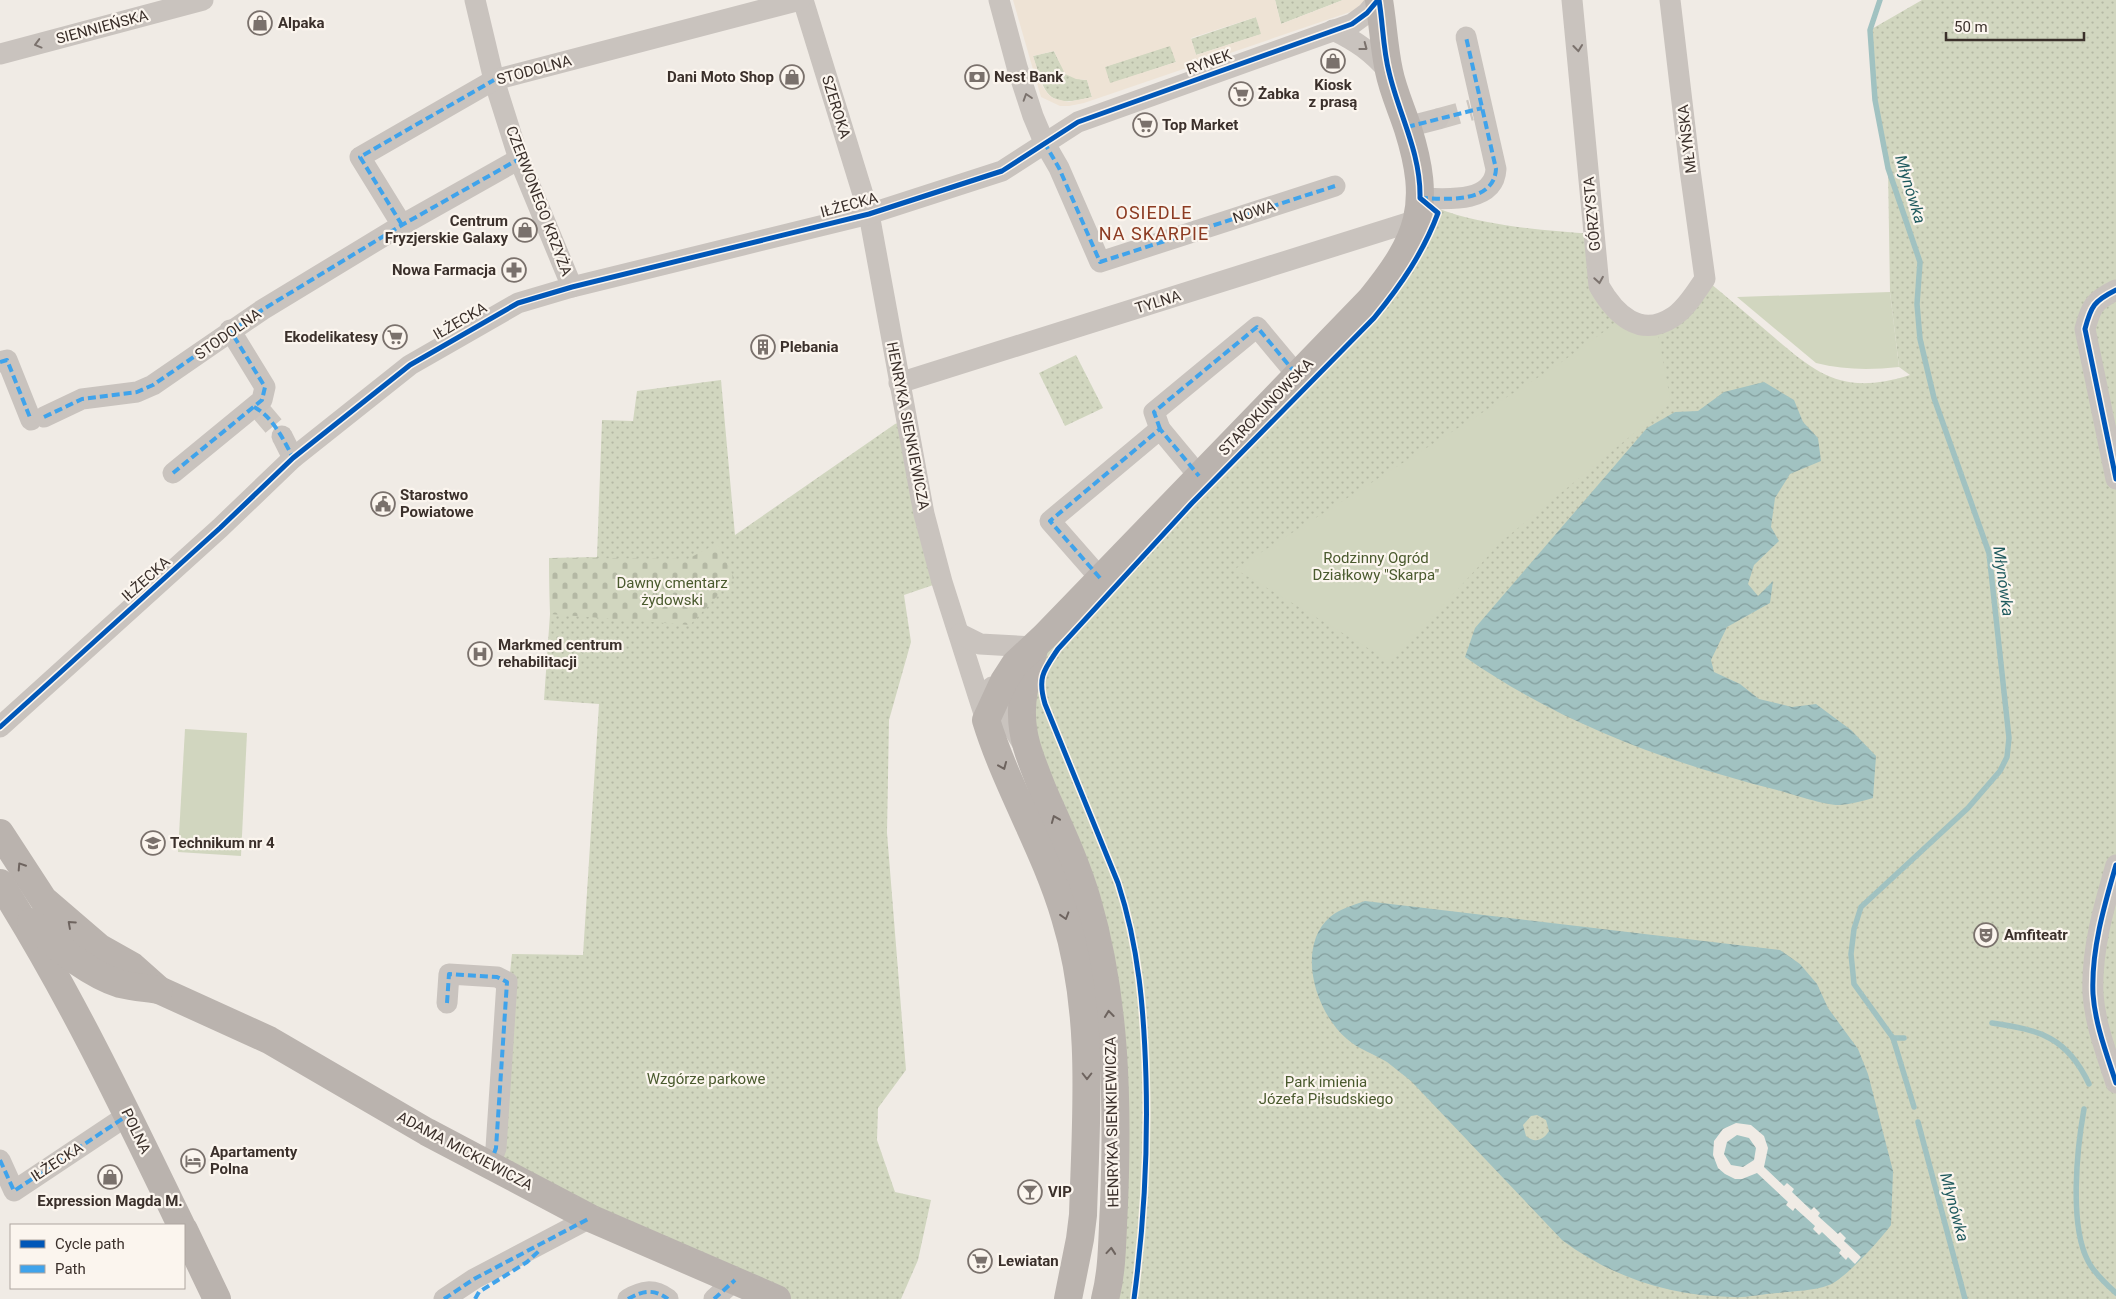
<svg xmlns="http://www.w3.org/2000/svg" width="2116" height="1299" font-family="Roboto,sans-serif">
<style>
.grass{fill:url(#grass-dots)}
.cemetery{fill:url(#cemetery-stones)}
.garden{fill:#d1d6bf}
.plaza{fill:#eee3d5;fill-rule:evenodd}
.water{fill:url(#water-waves);fill-rule:evenodd}
.pier{fill:#f0ebe5;fill-rule:evenodd}
.lines{fill:none;stroke-linecap:round;stroke-linejoin:round}
.stream{stroke:#a1c2c1;stroke-width:5.5}
.street-tunnel{stroke:#ccc6c0;stroke-width:21;stroke-dasharray:21 11;stroke-linecap:butt}
.street{stroke:#c9c3be;stroke-width:21}
.secondary{stroke:#bab3ae;stroke-width:28}
.quiet{stroke:#3fa3eb;stroke-width:4;stroke-dasharray:8 4;stroke-linecap:butt}
.cycleway-casing{stroke:#fbf5ee;stroke-width:8}
.cycleway{stroke:#0057b8;stroke-width:5}
.oneway{stroke:#7b726d}
.oneway2{stroke:#6e645f}
.labels{text-anchor:middle;stroke-width:4.5;stroke-linejoin:round;paint-order:stroke}
.poi-label{font-size:15px;font-weight:bold;fill:#3b302b;stroke:#fbf5ee;text-anchor:start}
.street-label{font-size:15px;fill:#3b302b;stroke:#fbf5ee}
.park-label{font-size:15px;fill:#4a5a2e;stroke:#fbf5ee}
.water-label{font-size:16px;font-style:italic;fill:#1f5a5e;stroke:#fbf5ee}
.quarter-label{font-size:18px;letter-spacing:1px;fill:#8c3b22;stroke:#fbf5ee}
</style>
<defs>
<pattern id="grass-dots" width="8" height="8" patternUnits="userSpaceOnUse" patternTransform="scale(1.25)"><rect width="8" height="8" fill="#d1d6bf"/><path d="M2 2h.1M6 6h.1" fill="none" stroke="#b4b8a4" stroke-width="1.8" stroke-linecap="round"/></pattern>
<pattern id="cemetery-stones" width="16" height="16" patternUnits="userSpaceOnUse" patternTransform="scale(1.25)"><rect width="16" height="16" fill="#d1d6bf"/><path d="M2 7V4a2 2 0 0 1 4 0v3zM10 15v-3a2 2 0 0 1 4 0v3z" fill="#b4b8a4"/></pattern>
<pattern id="water-waves" width="16" height="10" patternUnits="userSpaceOnUse" patternTransform="scale(1.25)"><rect width="16" height="10" fill="#a1c2c1"/><path d="M0 5q4-4 8 0t8 0" fill="none" stroke="#849e9d"/></pattern>
</defs>
<rect width="100%" height="100%" fill="#f0ebe5"/>
<g class="grass">
<polygon points="1275,0 1343,0 1281,24"/>
<path d="M1922 0H2116V1299H1105L1114 1063 1027 750 1045 636 1370 300 1420 198C1429 203 1438 209 1448 212 1493 227 1546 230 1593 234L1610 305 1656 324 1705 279C1727 297 1748 315 1769 333 1818 375 1843 396 1910 375L1899 367 1890 292 1888 168 1875 100 1870 30Z"/>
<polygon points="1256,17 1262,34 1196,55 1191,39"/>
<polygon points="1171,45 1176,62 1110,84 1104,67"/>
<path d="M1054 51C1062 68 1067 79 1087 80L1092 97C1047 109 1045 95 1033 56Z"/>
<polygon points="1076,355 1103,408 1065,426 1039,373"/>
<polygon points="721,380 735,535 895,424 906,420 942,582 904,595 911,642 889,720 887,833 906,1070 878,1108 877,1140 895,1192 931,1200 918,1260 901,1299 777,1299 490,1165 512,954 583,955 599,704 544,700 550,614 549,558 597,557 602,420 633,421 637,391"/>
</g>
<polygon class="cemetery" points="717,543 734,578 690,625 550,614 549,558 688,559"/>
<g class="garden">
<path d="M1890 292 1899 367C1870 370 1844 370 1816 363L1737 297Z"/>
<polygon points="1623,318 1656,324 1671,403 1501,542 1391,662 1235,569 1556,366"/>
<polygon points="185,729 247,733 241,856 178,852"/>
</g>
<path class="plaza" d="M1013 0H1275L1281 24 1343 0H1367L1361 7 1350 12 1084 103 1069 106H1060L1041 97ZM1256 17 1261 34 1196 55 1191 38ZM1170 46 1176 62 1110 83 1105 67ZM1054 51 1065 74 1076 79 1087 80 1092 97 1068 102 1053 98 1048 94 1043 87 1033 56Z"/>
<g class="water">
<path d="M1764 382 1794 400 1803 422 1818 438 1821 461 1790 474 1775 498 1771 527 1779 541 1754 565 1748 584 1758 596 1773 581 1770 603 1727 627 1711 660 1714 672 1740 684 1759 699 1792 707 1816 704 1851 730 1876 756 1873 798C1863 801 1851 804 1840 805 1827 806 1792 794 1777 790 1666 762 1560 723 1465 657L1475 628 1647 428 1675 412 1698 411 1724 392Z"/>
<path d="M1365 901 1780 950 1800 964 1817 984 1828 1008 1858 1049 1868 1074 1893 1171 1891 1225C1881 1239 1844 1280 1829 1285 1814 1291 1793 1291 1777 1293 1762 1294 1746 1298 1732 1297 1670 1296 1611 1277 1562 1240L1411 1081C1403 1075 1395 1068 1387 1062 1374 1054 1358 1049 1347 1039 1316 1013 1295 948 1330 917 1339 909 1354 905 1365 901ZM1537 1115 1546 1120 1549 1131C1543 1141 1534 1143 1526 1136L1523 1125 1531 1116Z"/>
</g>
<path class="pier" d="M1736 1123 1751 1125 1764 1136 1768 1148 1764 1167 1784 1186 1787 1183 1794 1189 1792 1192 1811 1210 1814 1207 1820 1213 1818 1216 1838 1234 1840 1232 1846 1238 1844 1241 1861 1257 1855 1264 1848 1257 1846 1260 1839 1253 1841 1250 1822 1232 1819 1235 1813 1229 1815 1226 1795 1208 1793 1211 1786 1205 1788 1202 1757 1173 1742 1179H1735L1725 1174 1718 1168 1713 1155 1714 1141 1723 1129ZM1737 1135 1749 1138 1756 1148 1754 1160 1743 1167 1731 1165 1724 1154 1727 1142Z"/>
<g class="lines">
<g class="stream">
<polyline points="1880,0 1870,30 1875,100 1888,168 1920,262 1917,304 1920,339 1934,398 1989,553 2009,738 2007,757 2000,771 1968,808 1861,907 1854,929 1851,954 1854,984 1893,1038 1914,1107"/>
<path d="M1992 1023C2040 1030 2067 1037 2089 1084"/>
<polyline points="1893,1038 1904,1038"/>
<path d="M2084 1109C2077 1148 2069 1225 2088 1261 2094 1273 2106 1284 2116 1293"/>
<polyline points="1918,1122 1965,1299"/>
</g>
<g class="street-tunnel">
<polyline points="1438,119 1471,110"/>
<polyline points="260,410 282,436"/>
</g>
<g class="street">
<polyline points="475,0 494,80 519,159 572,287"/>
<polyline points="803,0 869,214 924,514 942,582 986,720"/>
<polyline points="999,0 1017,67 1033,116 1044,142 1059,168 1100,262 1335,186"/>
<path d="M1572 0 1599 286C1615 314 1640 339 1673 317 1687 308 1696 291 1705 279L1690 170 1670 0"/>
<path d="M1333 30C1356 41 1372 52 1389 72"/>
<polyline points="0,54 203,0"/>
<polyline points="1407,127 1438,119"/>
<path d="M1420 198C1445 199 1494 204 1496 169L1466 37"/>
<polyline points="402,225 360,157 494,80 800,0"/>
<path d="M2116 290C2094 301 2091 306 2085 329L2116 479"/>
<polyline points="0,362 7,360 31,420"/>
<polyline points="899,383 1417,220"/>
<polyline points="44,417 82,399 137,392 153,385 262,310 402,225 519,159"/>
<polyline points="1160,429 1154,412 1257,327 1297,375"/>
<polyline points="282,436 293,458"/>
<polyline points="173,473 262,400 265,387 230,330"/>
<polyline points="1100,578 1050,521 1160,429 1199,476"/>
<polyline points="960,634 980,644 1034,647"/>
<polyline points="992,687 1007,718 1024,746"/>
<polyline points="0,727 220,528 293,458 410,365 518,303 572,287 869,214 1002,171 1078,122 1352,24 1367,13 1378,0"/>
<path d="M2116 865C2104 906 2091 951 2093 994 2095 1024 2107 1055 2116 1083"/>
<polyline points="447,1003 449,974 497,977 507,982 496,1148 490,1165"/>
<polyline points="0,1160 14,1191 128,1115"/>
<polyline points="444,1299 474,1279 590,1218"/>
<path d="M628 1299C642 1291 653 1288 668 1299"/>
<polyline points="714,1299 735,1280"/>
</g>
<g class="secondary">
<path d="M1034 649C1029 671 1021 692 1022 715 1022 741 1033 764 1042 788 1058 825 1076 862 1087 900 1116 999 1118 1103 1114 1205 1112 1236 1113 1269 1105 1299"/>
<polyline points="0,833 43,899 100,948 132,966 159,990 269,1040 427,1132 590,1218 777,1299"/>
<path d="M0 883C69 992 125 1109 181 1225"/>
<path d="M31 922C55 946 87 973 120 984 132 987 146 988 159 990"/>
<polyline points="184,1230 217,1299"/>
<path d="M1068 1299 1080 1239 1083 1215C1086 1116 1095 1014 1065 917 1045 849 1007 788 986 720L1004 681 1015 664 1045 636 1370 300C1420 239 1432 205 1408 129 1402 110 1393 91 1389 71 1384 48 1383 24 1379 0"/>
</g>
<g class="quiet">
<polyline points="1407,127 1482,108"/>
<polyline points="1044,142 1059,168 1100,262 1335,186"/>
<path d="M1420 198C1445 199 1494 204 1496 169L1466 37"/>
<polyline points="402,225 360,157 494,80"/>
<polyline points="0,362 7,360 31,420"/>
<path d="M254 407C272 416 284 440 293 458"/>
<polyline points="44,417 82,399 137,392 153,385 262,310 402,225 519,159"/>
<polyline points="1160,429 1154,412 1257,327 1297,375"/>
<polyline points="173,473 262,400 265,387 230,330"/>
<polyline points="1100,578 1050,521 1160,429 1199,476"/>
<polyline points="447,1003 449,974 497,977 507,982 496,1148 490,1165"/>
<polyline points="0,1160 14,1191 128,1115"/>
<polyline points="444,1299 474,1279 590,1218"/>
<polyline points="475,1299 479,1292 527,1262 540,1250"/>
<path d="M628 1299C642 1291 653 1288 668 1299"/>
<polyline points="714,1299 735,1280"/>
</g>
<g class="cycleway-casing">
<g id="cycleway">
<path d="M2116 290C2094 301 2091 306 2085 329L2116 479"/>
<polyline points="0,727 220,528 293,458 410,365 518,303 572,287 869,214 1002,171 1078,122 1352,24 1367,13 1378,0"/>
<path d="M2116 865C2104 906 2091 951 2093 994 2095 1024 2107 1055 2116 1083"/>
<path d="M1134 1299C1144 1225 1148 1153 1146 1078 1144 1011 1139 947 1118 883L1045 704C1037 677 1044 670 1058 649L1192 503 1374 318C1401 285 1423 253 1438 213L1420 198C1421 153 1399 115 1389 72 1383 49 1383 24 1379 0"/>
</g>
</g>
<use href="#cycleway" class="cycleway"/>
</g>
<defs><path id="oneway-chevron" d="M-2-3.5L2.5 0L-2 3.5" fill="none" stroke-width="1.6" stroke-linecap="round" stroke-linejoin="round" transform="scale(1.25)"/></defs>
<g class="oneway">
<use href="#oneway-chevron" transform="translate(38 44) rotate(165)"/>
<use href="#oneway-chevron" transform="translate(1364 47) rotate(37)"/>
<use href="#oneway-chevron" transform="translate(1578 48) rotate(84)"/>
<use href="#oneway-chevron" transform="translate(1027 97) rotate(-108)"/>
<use href="#oneway-chevron" transform="translate(1599 280) rotate(81)"/>
</g>
<g class="oneway2">
<use href="#oneway-chevron" transform="translate(1003 766) rotate(67)"/>
<use href="#oneway-chevron" transform="translate(1055 819) rotate(-112)"/>
<use href="#oneway-chevron" transform="translate(21 866) rotate(-123)"/>
<use href="#oneway-chevron" transform="translate(1065 916) rotate(73)"/>
<use href="#oneway-chevron" transform="translate(71 924) rotate(-138)"/>
<use href="#oneway-chevron" transform="translate(1109 1014) rotate(-96)"/>
<use href="#oneway-chevron" transform="translate(1087 1076) rotate(90)"/>
<use href="#oneway-chevron" transform="translate(1111 1251) rotate(-85)"/>
</g>
<defs>
<g id="shop-ring" transform="scale(1.25)"><circle r="9.5" fill="#fbf5ee" stroke="#7a716c" stroke-width="1.5"/><path d="M-5-2.5h2.3a2.7 3.5 0 0 1 5.4 0H5L5.5 6h-11ZM-1.5-2.5h3a1.5 2.3 0 0 0-3 0Z" fill="#7a716c"/></g>
<g id="bank-ring" transform="scale(1.25)"><circle r="9.5" fill="#fbf5ee" stroke="#7a716c" stroke-width="1.5"/><path d="M-6-4H6V4H-6ZM0-2.3a2.3 2.3 0 1 0 0 4.6a2.3 2.3 0 1 0 0-4.6Z" fill="#7a716c"/></g>
<g id="supermarket-ring" transform="scale(1.25)"><circle r="9.5" fill="#fbf5ee" stroke="#7a716c" stroke-width="1.5"/><path d="M-6-5.5h2.5l.6 2H6L4.5 2H-2.5L-4.4-4H-6ZM-1.5 3.2a1.3 1.3 0 1 0 .1 0ZM3 3.2a1.3 1.3 0 1 0 .1 0Z" fill="#7a716c"/></g>
<g id="pharmacy-ring" transform="scale(1.25)"><circle r="9.5" fill="#fbf5ee" stroke="#7a716c" stroke-width="1.5"/><path d="M-2-6h4v4h4v4h-4v4h-4v-4h-4v-4h4Z" fill="#7a716c"/></g>
<g id="building-ring" transform="scale(1.25)"><circle r="9.5" fill="#fbf5ee" stroke="#7a716c" stroke-width="1.5"/><path d="M-4-6H4V6H1V3H-1V6H-4ZM-2.5-4.3h1.7v1.8h-1.7ZM.8-4.3h1.7v1.8H.8ZM-2.5-1h1.7V.8h-1.7ZM.8-1h1.7V.8H.8Z" fill="#7a716c"/></g>
<g id="civic-ring" transform="scale(1.25)"><circle r="9.5" fill="#fbf5ee" stroke="#7a716c" stroke-width="1.5"/><path d="M-.6-6.5H3V-4.5H.6V-3L4-1V1h2V6H-6V1h2V-1L-.6-3ZM-1.2 2.5V6h2.4V2.5Z" fill="#7a716c"/></g>
<g id="hospital-ring" transform="scale(1.25)"><circle r="9.5" fill="#fbf5ee" stroke="#7a716c" stroke-width="1.5"/><path d="M-5-5h3v3.5h4V-5h3V5h-3V1.5h-4V5h-3Z" fill="#7a716c"/></g>
<g id="school-ring" transform="scale(1.25)"><circle r="9.5" fill="#fbf5ee" stroke="#7a716c" stroke-width="1.5"/><path d="M0-5L7-2L0 1L-7-2ZM-4 1L0 2.5L4 1V4Q0 6-4 4Z" fill="#7a716c"/></g>
<g id="theatre-ring" transform="scale(1.25)"><circle r="9.5" fill="#fbf5ee" stroke="#7a716c" stroke-width="1.5"/><path d="M-5-5.5Q0-4 5-5.5V0Q5 5 0 6Q-5 5-5 0ZM-3.3-2.5H-1v1.5H-3.3ZM1-2.5H3.3v1.5H1ZM-2.8 1Q0 5.5 2.8 1Z" fill="#7a716c"/></g>
<g id="hotel-ring" transform="scale(1.25)"><circle r="9.5" fill="#fbf5ee" stroke="#7a716c" stroke-width="1.5"/><path d="M-6-4.5h1.5V1H6V5H4.5V3h-9V5H-6ZM-4 0a1.8 1.8 0 1 1 3.6 0ZM.5 0V-2.5h3Q6-2.5 6 0Z" fill="#7a716c"/></g>
<g id="bar-ring" transform="scale(1.25)"><circle r="9.5" fill="#fbf5ee" stroke="#7a716c" stroke-width="1.5"/><path d="M-6-5H6L.8 .8V4.5H3.5V6h-7V4.5H-.8V.8Z" fill="#7a716c"/></g>
</defs>
<g fill-rule="evenodd">
<use href="#shop-ring" x="260" y="23"/>
<use href="#shop-ring" x="1333" y="61"/>
<use href="#shop-ring" x="792" y="77"/>
<use href="#bank-ring" x="977" y="77"/>
<use href="#supermarket-ring" x="1241" y="94"/>
<use href="#supermarket-ring" x="1145" y="125"/>
<use href="#shop-ring" x="525" y="230"/>
<use href="#pharmacy-ring" x="514" y="270"/>
<use href="#supermarket-ring" x="395" y="337"/>
<use href="#building-ring" x="763" y="347"/>
<use href="#civic-ring" x="383" y="504"/>
<use href="#hospital-ring" x="480" y="654"/>
<use href="#school-ring" x="153" y="843"/>
<use href="#theatre-ring" x="1986" y="935"/>
<use href="#hotel-ring" x="193" y="1161"/>
<use href="#shop-ring" x="110" y="1177"/>
<use href="#bar-ring" x="1030" y="1192"/>
<use href="#supermarket-ring" x="980" y="1261"/>
</g>
<g class="labels">
<g class="poi-label">
<text x="278" y="28">Alpaka</text>
<text x="774" y="82" text-anchor="end">Dani Moto Shop</text>
<text x="994" y="82">Nest Bank</text>
<text x="1333" y="90" text-anchor="middle">Kiosk<tspan x="1333" dy="17">z prasą</tspan></text>
<text x="1258" y="99">Żabka</text>
<text x="1162" y="130">Top Market</text>
<text x="508" y="226" text-anchor="end">Centrum<tspan x="508" dy="17">Fryzjerskie Galaxy</tspan></text>
<text x="496" y="275" text-anchor="end">Nowa Farmacja</text>
<text x="378" y="342" text-anchor="end">Ekodelikatesy</text>
<text x="780" y="352">Plebania</text>
<text x="400" y="500">Starostwo<tspan x="400" dy="17">Powiatowe</tspan></text>
<text x="498" y="650">Markmed centrum<tspan x="498" dy="17">rehabilitacji</tspan></text>
<text x="170" y="848">Technikum nr 4</text>
<text x="2004" y="940">Amfiteatr</text>
<text x="210" y="1157">Apartamenty<tspan x="210" dy="17">Polna</tspan></text>
<text x="1048" y="1197">VIP</text>
<text x="110" y="1206" text-anchor="middle">Expression Magda M.</text>
<text x="998" y="1266">Lewiatan</text>
</g>
<g class="street-label">
<text transform="translate(102 27) rotate(-15)" y="5">SIENNIEŃSKA</text>
<text transform="translate(1209 62) rotate(-20)" y="5">RYNEK</text>
<text transform="translate(534 70) rotate(-15)" y="5">STODOLNA</text>
<text transform="translate(836 107) rotate(73)" y="5">SZEROKA</text>
<text transform="translate(1687 139) rotate(-97)" y="5">MŁYŃSKA</text>
<text transform="translate(539 201) rotate(69)" y="5">CZERWONEGO KRZYŻA</text>
<text transform="translate(849 205) rotate(-15)" y="5">IŁŻECKA</text>
<text transform="translate(1254 212) rotate(-18)" y="5">NOWA</text>
<text transform="translate(1592 214) rotate(-95)" y="5">GÓRZYSTA</text>
<text transform="translate(1158 302) rotate(-17)" y="5">TYLNA</text>
<text transform="translate(460 321) rotate(-30)" y="5">IŁŻECKA</text>
<text transform="translate(228 334) rotate(-35)" y="5">STODOLNA</text>
<text transform="translate(1266 407) rotate(-46)" y="5">STAROKUNOWSKA</text>
<text transform="translate(908 426) rotate(79)" y="5">HENRYKA SIENKIEWICZA</text>
<text transform="translate(146 579) rotate(-42)" y="5">IŁŻECKA</text>
<text transform="translate(1112 1122) rotate(-91)" y="5">HENRYKA SIENKIEWICZA</text>
<text transform="translate(136 1131) rotate(64)" y="5">POLNA</text>
<text transform="translate(465 1151) rotate(28)" y="5">ADAMA MICKIEWICZA</text>
<text transform="translate(57 1162) rotate(-33)" y="5">IŁŻECKA</text>
</g>
<g class="park-label">
<text x="1376" y="563">Rodzinny Ogród<tspan x="1376" dy="17">Działkowy "Skarpa"</tspan></text>
<text x="672" y="588">Dawny cmentarz<tspan x="672" dy="17">żydowski</tspan></text>
<text x="706" y="1084">Wzgórze parkowe</text>
<text x="1326" y="1087">Park imienia<tspan x="1326" dy="17">Józefa Piłsudskiego</tspan></text>
</g>
<g class="water-label">
<text transform="translate(1911 189) rotate(73)" y="6">Młynówka</text>
<text transform="translate(2004 581) rotate(82)" y="6">Młynówka</text>
<text transform="translate(1955 1207) rotate(75)" y="6">Młynówka</text>
</g>
<g class="quarter-label">
<text x="1154" y="219">OSIEDLE<tspan x="1154" dy="21">NA SKARPIE</tspan></text>
</g>
</g>
<rect x="10" y="1224" width="175" height="65" fill="#fbf5ee" stroke="#aea6a0"/>
<rect x="20" y="1240" width="25" height="8" fill="#0057b8" stroke="#aea6a0"/>
<text x="55" y="1249" font-size="15" fill="#3b302b">Cycle path</text>
<rect x="20" y="1265" width="25" height="8" fill="#3fa3eb" stroke="#aea6a0"/>
<text x="55" y="1274" font-size="15" fill="#3b302b">Path</text>
<path d="M1946 32v8h138v-8" fill="none" stroke="#3b302b" stroke-width="2.5"/>
<text x="1954" y="32" font-size="15" fill="#3b302b" stroke="#fbf5ee" stroke-width="4" paint-order="stroke">50 m</text>
</svg>
